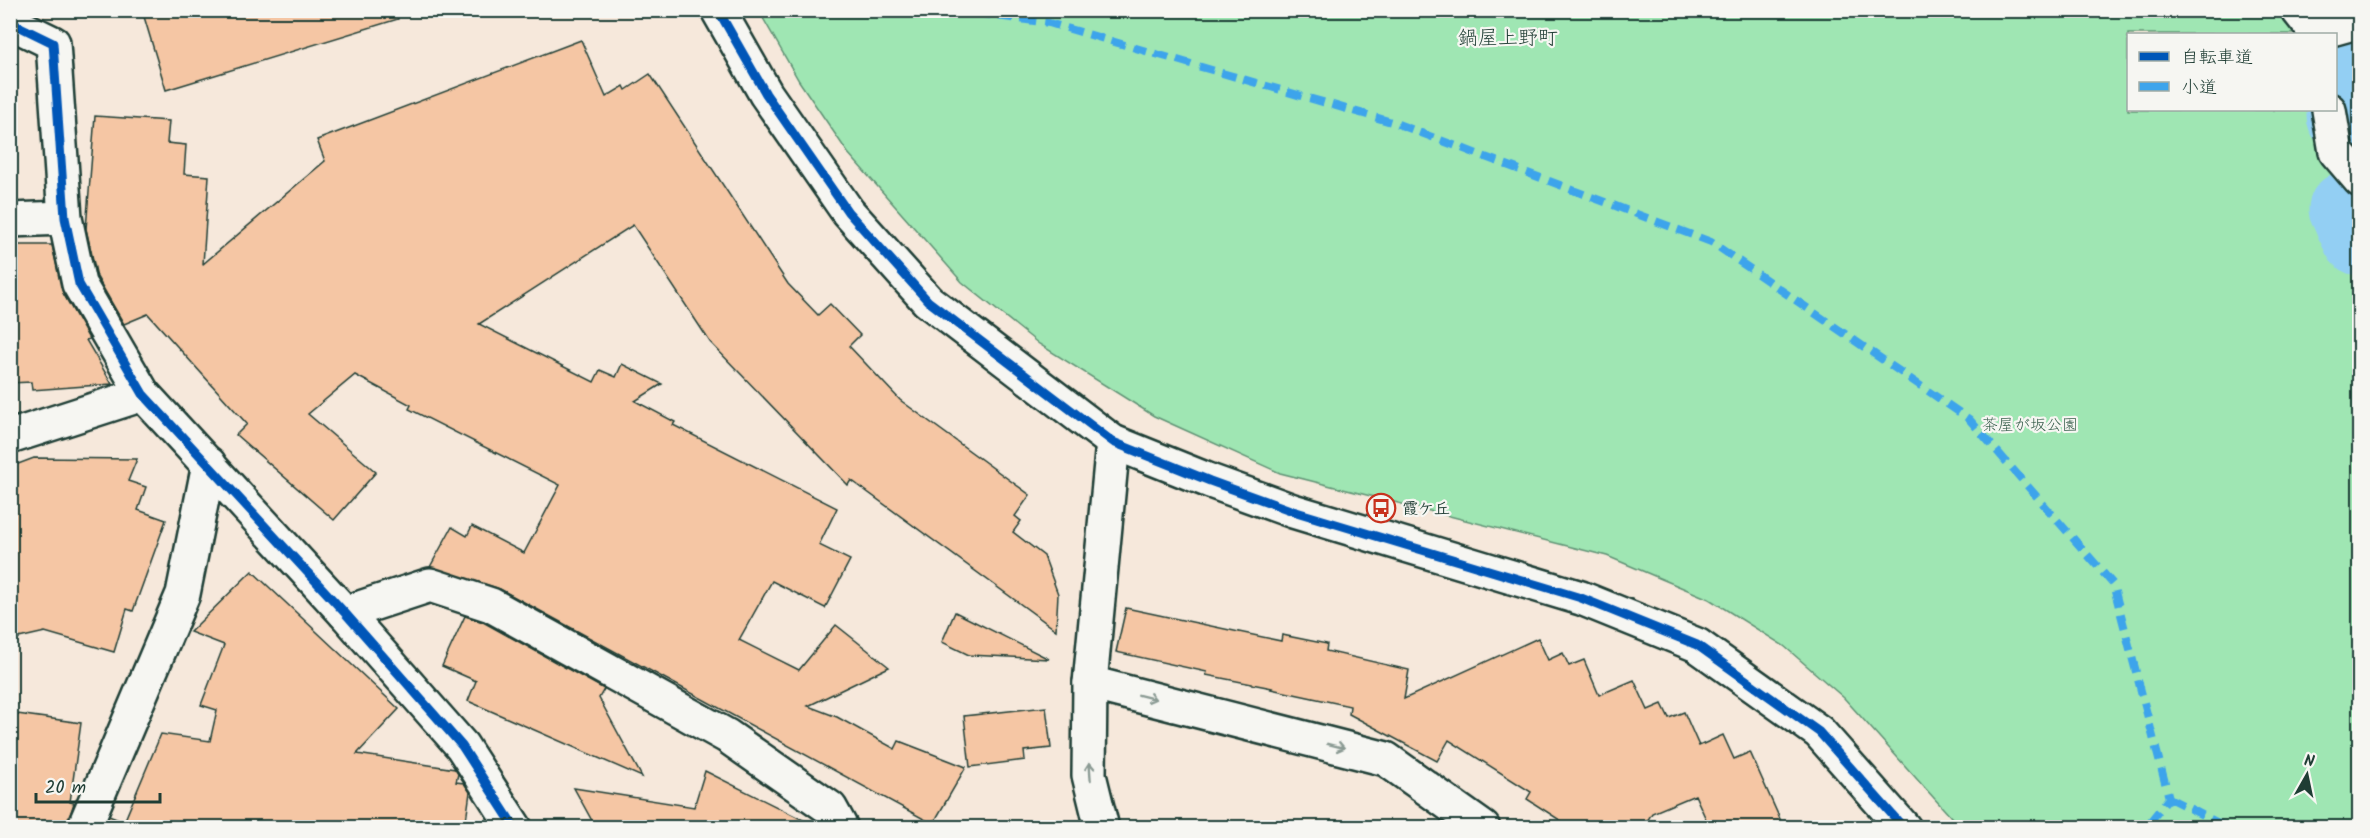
<svg xmlns="http://www.w3.org/2000/svg" width="2370" height="838" font-family="Kalam,'Klee One',sans-serif">
<style>
.green{fill:#9fe6b3;stroke:#5f9274;stroke-width:1.5;fill-rule:evenodd}
.lines{fill:none;stroke-linecap:round;stroke-linejoin:round}
.river{stroke:#93cff3;stroke-width:75}
.building{fill:#f5c6a4;stroke:#1f3d34;stroke-width:1.5}
.minor-casing{stroke:#1f3d34;stroke-width:38}
.minor{stroke:#f6f6f2;stroke-width:33}
.quiet{stroke:#3da4eb;stroke-width:8;stroke-dasharray:15 8;stroke-linecap:butt}
.cycleway-casing{stroke:#f6f6f2;stroke-width:13}
.cycleway{stroke:#0057b8;stroke-width:9}
.oneway{stroke:#8a9a93}
.labels{text-anchor:middle;stroke-width:4.5;stroke-linejoin:round;paint-order:stroke}
.park-label{font-size:16px;fill:#395f4d;stroke:#f6f6f2}
.poi-label{font-size:16px;font-weight:bold;fill:#1f3d34;stroke:#f6f6f2;text-anchor:start}
.quarter-label{font-size:20px;fill:#1f3d34;stroke:#f6f6f2}
</style>
<rect width="100%" height="100%" fill="#f6e8db"/>
<filter id="ink" filterUnits="userSpaceOnUse"><feTurbulence type="fractalNoise" baseFrequency=".0167" numOctaves="2"/><feDisplacementMap in="SourceGraphic" scale="12" xChannelSelector="R" yChannelSelector="G"/><feConvolveMatrix kernelMatrix="1 2 1 2 8 2 1 2 1" color-interpolation-filters="sRGB"/></filter>
<g filter="url(#ink)">
<path class="green" d="M759 11H2359V827H1960L1844 698 1784 646 1709 599 1607 556 1280 473 1154 416 1039 344 962 282 848 153 799 81ZM2128 34H2336V110H2128Z"/>
<g class="lines">
<g class="river">
<polyline points="2336,63 2344,92 2344,116"/>
<polyline points="2346,209 2360,238"/>
</g>
</g>
<g class="building">
<polygon points="142,10 397,10 398,19 166,90"/>
<polygon points="581,40 606,97 624,86 626,90 650,74 788,284 818,315 830,304 860,335 849,346 900,400 1030,495 1015,516 1021,521 1013,532 1044,556 1058,594 1056,630 851,480 848,485 710,342 633,225 479,324 594,382 600,370 616,377 622,364 662,384 635,401 675,422 673,425 837,508 819,545 850,560 825,608 772,581 739,640 799,670 836,625 889,667 808,706 837,717 895,749 899,741 966,767 933,824 500,589 430,567 452,527 467,536 472,526 524,553 560,485 409,409 411,405 355,375 308,414 376,472 334,520 236,435 247,424 148,314 124,324 97,277 86,229 95,116 169,121 167,143 186,145 184,174 209,176 203,264 325,161 317,140"/>
<polygon points="10,245 52,245 63,293 89,339 86,340 112,384 32,390 31,382 10,383"/>
<polygon points="34,458 137,459 128,481 146,487 138,510 166,520 133,611 127,609 114,652 45,632 10,640 10,467"/>
<polygon points="252,571 399,709 357,754 455,769 458,774 456,782 464,783 470,792 465,828 105,828 109,816 124,822 161,734 210,741 217,710 201,705 224,645 190,632"/>
<polygon points="1126,608 1281,641 1282,635 1327,644 1326,651 1409,670 1404,699 1538,638 1548,660 1563,653 1569,666 1584,660 1599,695 1634,680 1648,710 1662,704 1669,718 1684,712 1699,746 1723,735 1734,759 1750,752 1784,828 1710,828 1695,795 1652,813 1643,828 1572,828 1527,799 1531,792 1449,740 1437,761 1349,714 1350,706 1271,689 1272,688 1206,675 1207,672 1116,652"/>
<polygon points="955,612 1049,659 969,655 942,642"/>
<polygon points="465,616 483,622 604,689 599,698 642,777 468,701 476,681 442,666"/>
<polygon points="1046,707 1051,748 1024,751 1025,760 970,767 964,716"/>
<polygon points="10,713 81,723 70,802 74,803 66,828 10,828"/>
<polygon points="705,771 819,828 596,828 574,788 694,807"/>
</g>
<g class="lines">
<g class="minor-casing">
<g id="minor">
<polyline points="718,10 766,94 848,212 928,301 1113,442 1210,481 1293,511 1581,598 1697,645 1819,732 1904,828"/>
<polyline points="2298,10 2317,34"/>
<polyline points="10,22 53,43 65,218 79,284 143,394 345,613 462,746 515,828"/>
<polyline points="2317,33 2360,21"/>
<polyline points="2329,110 2336,152 2360,180"/>
<polyline points="10,220 65,218"/>
<polyline points="10,437 143,394"/>
<polyline points="345,613 430,585 491,605 727,736 830,808 841,828"/>
<polyline points="1090,683 1386,759 1483,828"/>
<polyline points="84,828 183,594 209,464"/>
<polyline points="1102,828 1089,775 1090,683 1113,442"/>
</g>
</g>
<use href="#minor" class="minor"/>
<g class="quiet">
<polyline points="953,10 1049,23 1395,123 1711,242 1969,419 2113,584 2169,798 2145,828"/>
<polyline points="2169,798 2228,828"/>
</g>
<g class="cycleway-casing">
<g id="cycleway">
<polyline points="718,10 766,94 848,212 928,301 1113,442 1210,481 1293,511 1581,598 1697,645 1819,732 1904,828"/>
<polyline points="10,22 53,43 65,218 79,284 143,394 345,613 462,746 515,828"/>
</g>
</g>
<use href="#cycleway" class="cycleway"/>
</g>
<defs><path id="oneway-shaft" d="M-6 0H5M1.5-3L5.5 0L1.5 3" fill="none" stroke-width="1.6" stroke-linecap="round" stroke-linejoin="round" transform="scale(1.5)"/></defs>
<g class="oneway">
<use href="#oneway-shaft" transform="translate(1147 697) rotate(14)"/>
<use href="#oneway-shaft" transform="translate(1336 746) rotate(14)"/>
<use href="#oneway-shaft" transform="translate(1090 771) rotate(-94)"/>
</g>
</g>
<defs>
<g id="bus-ring" transform="scale(1.5)"><circle r="9.5" fill="#f6f6f2" stroke="#c8321e" stroke-width="1.5"/><path d="M-5-6H5V4H4V6H2V4H-2V6H-4V4H-5ZM-3.5-4V0h7V-4ZM-3.5 1.2v1.5H-2V1.2ZM2 1.2v1.5H3.5V1.2Z" fill="#c8321e"/></g>
</defs>
<g fill-rule="evenodd">
<use href="#bus-ring" x="1381" y="508"/>
</g>
<g class="labels">
<g class="park-label">
<text x="2030" y="430">茶屋が坂公園</text>
</g>
<g class="poi-label">
<text x="1402" y="514">霞ケ丘</text>
</g>
<g class="quarter-label">
<text x="1508" y="44">鍋屋上野町</text>
</g>
</g>
<rect width="2370" height="838" fill="none" stroke="#f6f6f2" stroke-width="36"/>
<rect x="18" y="18" width="2334" height="802" fill="none" stroke="#1f3d34" stroke-width="2" filter="url(#ink)"/>
<rect x="2127" y="33" width="210" height="78" fill="#f6f6f2" stroke="#a0aca6" stroke-width="1.5"/>
<rect x="2139" y="52" width="30" height="9" fill="#0057b8" stroke="#a0aca6" stroke-width="1.5"/>
<text x="2181" y="63" font-size="18" fill="#1f3d34">自転車道</text>
<rect x="2139" y="82" width="30" height="9" fill="#3da4eb" stroke="#a0aca6" stroke-width="1.5"/>
<text x="2181" y="93" font-size="18" fill="#1f3d34">小道</text>
<g transform="translate(2307 775) rotate(9)" stroke="#f6f6f2" stroke-width="4.5" paint-order="stroke">
<path d="M0-4.5L10 22L0 15L-10 22Z" fill="#1f3d34"/>
<text y="-9" font-size="16" font-weight="bold" text-anchor="middle" fill="#1f3d34">N</text>
</g>
<path d="M36 793v9h124v-9" fill="none" stroke="#1f3d34" stroke-width="3"/>
<text x="45" y="793" font-size="18" fill="#1f3d34" stroke="#f6f6f2" stroke-width="4.5" paint-order="stroke">20 m</text>
</svg>
